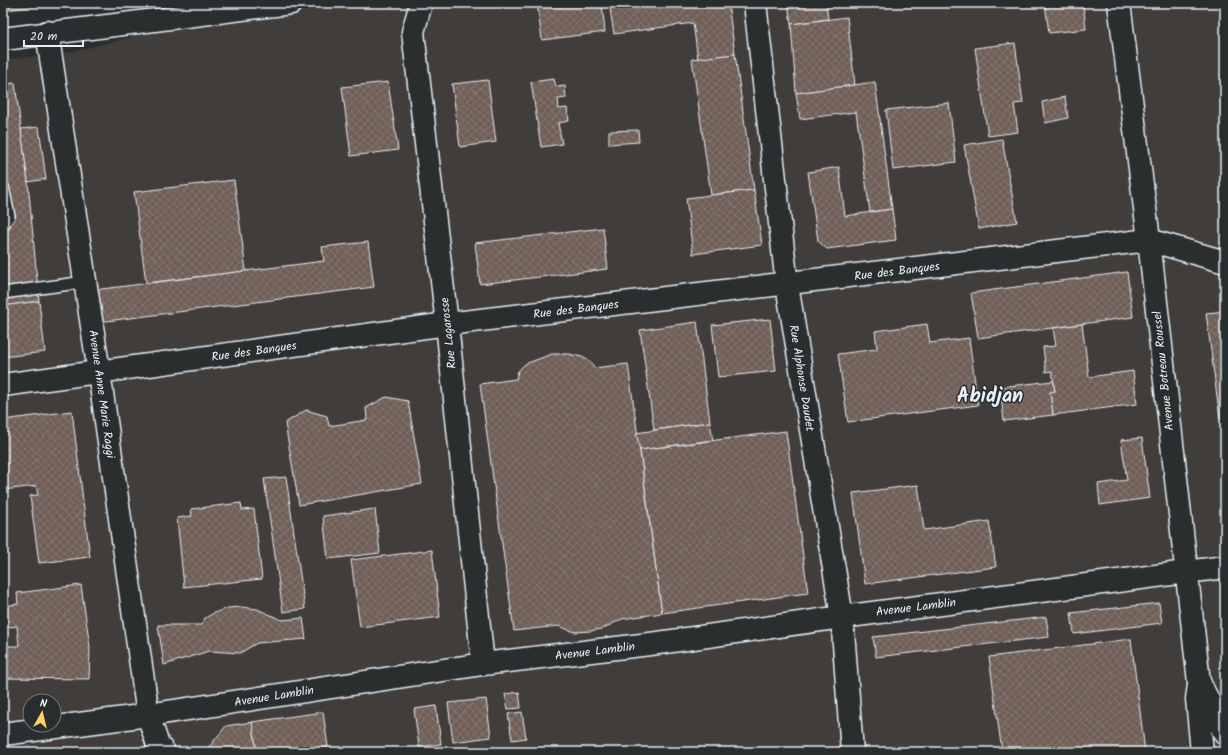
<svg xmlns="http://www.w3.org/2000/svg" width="1228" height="755" font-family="Kalam,sans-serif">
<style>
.built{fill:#3f3c3a;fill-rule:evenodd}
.grass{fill:url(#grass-tufts);stroke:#a6b0a6}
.building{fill:url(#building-cross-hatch);stroke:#e8f1f8}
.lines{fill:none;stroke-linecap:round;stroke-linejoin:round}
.lane-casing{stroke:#e8f1f8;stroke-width:14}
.street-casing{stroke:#e8f1f8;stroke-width:25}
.secondary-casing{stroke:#e8f1f8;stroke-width:25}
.lane{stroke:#2a2d2e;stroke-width:11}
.street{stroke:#2a2d2e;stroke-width:22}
.secondary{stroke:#2a2d2e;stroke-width:22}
.labels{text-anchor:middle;stroke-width:3;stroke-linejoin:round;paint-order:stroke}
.street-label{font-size:12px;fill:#e8f1f8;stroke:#2a2d2e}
.town-label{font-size:20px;font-weight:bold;fill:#e8f1f8;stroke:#2a2d2e}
</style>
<defs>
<pattern id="grass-tufts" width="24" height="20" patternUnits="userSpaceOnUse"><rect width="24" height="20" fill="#656e55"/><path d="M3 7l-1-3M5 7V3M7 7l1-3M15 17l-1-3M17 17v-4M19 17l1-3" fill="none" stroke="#7b836e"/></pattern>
<pattern id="building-cross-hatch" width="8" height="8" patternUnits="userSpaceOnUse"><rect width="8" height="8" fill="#6f5f56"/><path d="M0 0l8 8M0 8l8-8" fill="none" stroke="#84766f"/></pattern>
</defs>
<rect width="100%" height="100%" fill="#2a2d2e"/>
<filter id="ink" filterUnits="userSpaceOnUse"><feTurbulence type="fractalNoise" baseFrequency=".025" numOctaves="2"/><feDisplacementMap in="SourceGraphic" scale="8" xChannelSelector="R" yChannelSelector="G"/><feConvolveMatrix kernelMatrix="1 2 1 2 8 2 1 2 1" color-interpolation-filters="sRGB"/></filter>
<g filter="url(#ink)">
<path class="built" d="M207 3H1225V752H3V60L70 52 205 19ZM30 701H54V725H30Z"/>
<polygon class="grass" points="3,3 55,3 3,11"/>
<g class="building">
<polygon points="537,3 602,3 605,32 542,40"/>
<polygon points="609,3 728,3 735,54 698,59 693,23 614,34"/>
<polygon points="788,3 826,3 828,19 791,24"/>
<polygon points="1045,3 1083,3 1086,29 1049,33"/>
<polygon points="847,17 855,85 796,93 791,24"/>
<polygon points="1015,43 1023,103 1014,104 1018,132 988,136 975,48"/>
<polygon points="735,54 754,190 711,195 692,59"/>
<polygon points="554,79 556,87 565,86 566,98 558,99 559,109 567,108 569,121 558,123 562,144 541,147 531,82"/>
<polygon points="488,80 496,142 460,147 452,84"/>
<polygon points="388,82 398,150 351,156 342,87"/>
<polygon points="875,82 892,209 870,212 856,112 800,119 796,93"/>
<polygon points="15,83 28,182 39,301 3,306 3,84"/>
<polygon points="1065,97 1068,118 1045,123 1042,102"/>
<polygon points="949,103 956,162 893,170 886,110"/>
<polygon points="39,127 46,179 28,182 21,129"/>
<polygon points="638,130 639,142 609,144 609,131"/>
<polygon points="1002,139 1017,222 979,229 964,145"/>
<polygon points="839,167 845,216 892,209 896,240 827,249 818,241 808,172"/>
<polygon points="234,180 246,271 146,283 134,192"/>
<polygon points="754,190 762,245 693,254 686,198"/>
<polygon points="603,228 608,269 480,284 475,243"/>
<polygon points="368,242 374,287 99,322 94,290 324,261 322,247"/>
<polygon points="1127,272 1133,317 978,338 971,293"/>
<polygon points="39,301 45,352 3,357 3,306"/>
<polygon points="1225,311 1225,418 1220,419 1206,313"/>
<polygon points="770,319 776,371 718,377 712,325"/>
<polygon points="697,322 710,422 654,430 640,330"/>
<polygon points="927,324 930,343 969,338 978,405 848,422 838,354 877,349 875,331"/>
<polygon points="1082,324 1089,377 1133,371 1137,404 1053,415 1050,392 1055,391 1052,371 1046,372 1043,347 1056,346 1053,328"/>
<polygon points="552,354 569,354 582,357 591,362 594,368 628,364 662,613 622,619 602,629 590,631 575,632 558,626 514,631 480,384 516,379 518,371 525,364"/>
<polygon points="1053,381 1055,391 1050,392 1053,415 1004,421 1000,387"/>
<polygon points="386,397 408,401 422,484 299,505 285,423 306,410 327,416 329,426 367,420 366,408"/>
<polygon points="72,411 90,557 39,563 30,496 38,495 36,486 3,490 3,420"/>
<polygon points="710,422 713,440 640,450 636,433"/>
<polygon points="786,431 808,593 662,613 640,450"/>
<polygon points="1142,438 1150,498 1100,505 1098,484 1127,480 1121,440"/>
<polygon points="286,477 305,609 283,612 264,479"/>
<polygon points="918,485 924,530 989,521 996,567 865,584 853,493"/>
<polygon points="241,503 242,510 254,509 262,579 184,587 177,518 192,516 191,509"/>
<polygon points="375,509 380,553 328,559 323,516"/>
<polygon points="432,550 440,617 360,627 351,560"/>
<polygon points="81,585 90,647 89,679 3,678 3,646 19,646 17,626 3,628 3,606 18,604 17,593"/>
<polygon points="1159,603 1162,623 1074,634 1071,613"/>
<polygon points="241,607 257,609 282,620 303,618 306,639 257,643 240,653 209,651 164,665 158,625 201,625 205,618 214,613 228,608"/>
<polygon points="1046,617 1049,637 876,657 873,637"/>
<polygon points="1131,639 1145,752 1002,752 989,657"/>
<polygon points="519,692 521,708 508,709 505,694"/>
<polygon points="486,699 491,737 453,742 448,703"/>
<polygon points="436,706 441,744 419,747 414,709"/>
<polygon points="323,712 328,747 296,752 257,752 252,722"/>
<polygon points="522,712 526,738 512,740 508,714"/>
<polygon points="252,722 257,752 205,752 226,726"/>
<polygon points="489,747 490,752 454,752"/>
</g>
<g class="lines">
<g class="lane-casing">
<g id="lane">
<polyline points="3,187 9,216 3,225"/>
<polyline points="3,293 85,282"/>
</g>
</g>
<g class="street-casing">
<g id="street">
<polyline points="421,3 413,32 447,324 483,664"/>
<polyline points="755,3 787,285 842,617 852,752"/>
<polyline points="47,32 99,372 148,715 158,745 164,752"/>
<polyline points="3,39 291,3"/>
<polyline points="3,385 447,324 1149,240 1225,262"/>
<polyline points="3,734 148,715 483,664 658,643 842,617 1225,567"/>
</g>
</g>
<g class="secondary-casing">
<g id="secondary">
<polyline points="1119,3 1149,240 1199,682 1225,734"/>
<polyline points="1199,685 1197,699 1202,752"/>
</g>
</g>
<use href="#lane" class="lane"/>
<use href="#street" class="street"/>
<use href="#secondary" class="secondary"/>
</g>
</g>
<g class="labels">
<g class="street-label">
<text transform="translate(897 271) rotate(-7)" y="4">Rue des Banques</text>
<text transform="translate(576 309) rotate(-7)" y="4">Rue des Banques</text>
<text transform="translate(448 333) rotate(-96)" y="4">Rue Lagarosse</text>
<text transform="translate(254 351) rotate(-8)" y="4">Rue des Banques</text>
<text transform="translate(1163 371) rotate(-96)" y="4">Avenue Botreau Roussel</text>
<text transform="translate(802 378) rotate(81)" y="4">Rue Alphonse Daudet</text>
<text transform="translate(102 394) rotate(82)" y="4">Avenue Anne Marie Raggi</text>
<text transform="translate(916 607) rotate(-7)" y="4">Avenue Lamblin</text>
<text transform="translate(595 651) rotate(-7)" y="4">Avenue Lamblin</text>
<text transform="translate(274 696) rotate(-9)" y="4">Avenue Lamblin</text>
</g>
<g class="town-label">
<text x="990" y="402">Abidjan</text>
</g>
</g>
<rect width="1228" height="755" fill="none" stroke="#2a2d2e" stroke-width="16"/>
<rect x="8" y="8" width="1212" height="739" fill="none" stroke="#e8f1f8" stroke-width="1.5" filter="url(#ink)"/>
<g transform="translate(42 713) rotate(8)"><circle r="19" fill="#2a2d2e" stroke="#767b7f"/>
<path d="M0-3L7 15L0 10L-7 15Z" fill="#ffd166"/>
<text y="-6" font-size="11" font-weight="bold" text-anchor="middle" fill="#e8f1f8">N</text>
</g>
<path d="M24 40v6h59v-6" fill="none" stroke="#e8f1f8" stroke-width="2"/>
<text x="30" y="40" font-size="12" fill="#e8f1f8" stroke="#2a2d2e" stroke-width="3" paint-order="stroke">20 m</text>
</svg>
